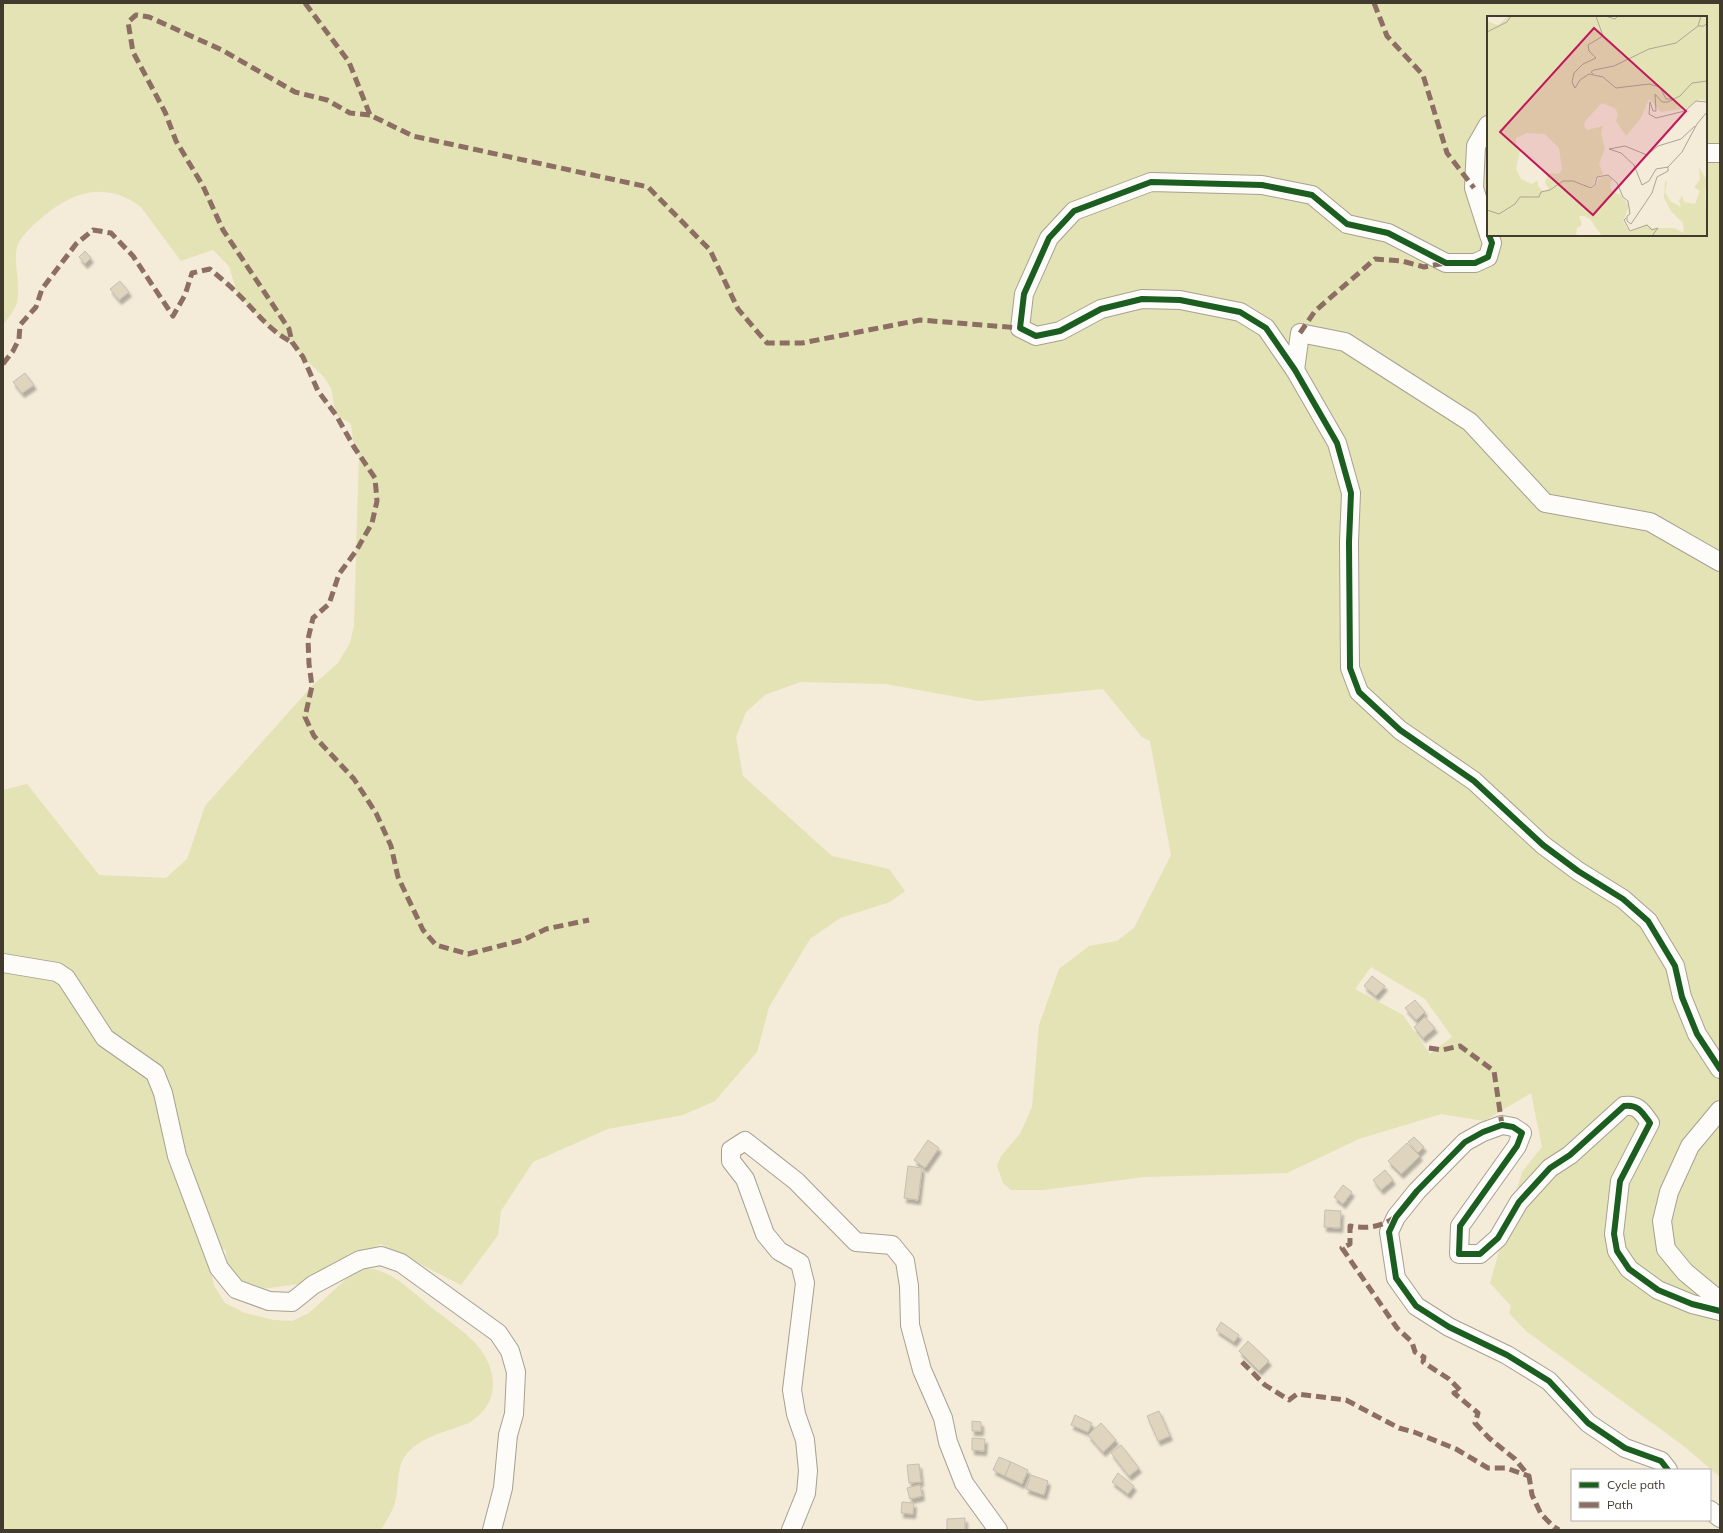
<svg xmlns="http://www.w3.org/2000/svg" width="1723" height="1533" font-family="Mulish,sans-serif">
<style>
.green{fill:#e3e3b5;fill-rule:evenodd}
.building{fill:#dfd4bd;stroke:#c6bfb0;filter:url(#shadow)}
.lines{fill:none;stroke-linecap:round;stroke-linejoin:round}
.street-casing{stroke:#a7a092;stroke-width:20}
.street{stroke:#fdfcf9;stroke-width:18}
.quiet{stroke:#8d6e63;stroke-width:5;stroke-dasharray:10 5;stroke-linecap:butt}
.cycleway-casing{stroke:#fff;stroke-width:8}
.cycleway{stroke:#1b5e20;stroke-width:6}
.inset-road{fill:none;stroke:#aca594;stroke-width:1}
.view{fill:#c2185b;fill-opacity:0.15;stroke:#c2185b;stroke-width:2}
.inset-edge{fill:none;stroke:#413b2d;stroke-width:2}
</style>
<defs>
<filter id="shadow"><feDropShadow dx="2.5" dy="4.5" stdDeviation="1" flood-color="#0004"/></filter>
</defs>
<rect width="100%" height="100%" fill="#f4ebd8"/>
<path class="green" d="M3 3H1720V1477L1685 1447 1526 1331 1509 1313 1511 1306 1490 1283 1522 1172 1542 1147 1531 1093 1484 1121 1441 1114 1359 1139 1287 1173 1144 1177 1043 1190H1011L1003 1183 997 1166 1001 1156 1020 1134 1032 1107 1039 1025 1059 969 1089 946 1117 941 1134 928 1171 855 1150 741 1142 737 1103 689 979 701 886 684 800 682 765 695 746 712 736 737 743 776 832 856 889 869 905 891 890 902 840 918 810 939 769 1007 757 1052 715 1101 683 1115 608 1129 533 1162 501 1211 498 1235 461 1285 381 1244 299 1284 254 1290 227 1269 226 1250 205 1242 214 1286 225 1303 245 1313 274 1320 292 1321 309 1313 356 1270C382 1262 407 1287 426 1303 453 1326 492 1344 493 1384 493 1401 484 1413 469 1423 465 1425 459 1426 455 1428 437 1434 417 1440 405 1456 396 1468 399 1489 395 1503 392 1512 386 1521 381 1530H3V790L27 784 99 875 166 878 187 859 205 806 312 686 338 663 350 643 354 626 359 454 354 447 351 424 336 415 331 388 323 376 303 357 292 342 282 337 264 323 237 293 229 266 213 250 181 261 141 207C104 179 69 193 38 221 30 228 20 237 17 247 13 263 21 285 17 302 16 309 7 319 3 325ZM1488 17H1706V235H1488ZM1371 967 1425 999 1452 1037 1430 1054 1403 1015 1355 989Z"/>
<g class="building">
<polygon points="85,251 91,258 85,264 79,257"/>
<polygon points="120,281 129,292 119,300 110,289"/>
<polygon points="25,373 34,385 22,393 13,382"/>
<polygon points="1372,976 1385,986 1376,996 1364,986"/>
<polygon points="1415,1000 1425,1012 1416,1020 1405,1008"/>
<polygon points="1425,1017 1435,1028 1423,1038 1414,1027"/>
<polygon points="1414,1137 1424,1147 1418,1153 1408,1142"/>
<polygon points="928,1140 939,1148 925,1168 914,1160"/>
<polygon points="1407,1143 1420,1156 1401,1174 1388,1161"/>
<polygon points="908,1166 922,1168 918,1200 904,1198"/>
<polygon points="1385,1170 1393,1180 1381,1190 1373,1180"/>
<polygon points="1343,1185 1352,1192 1343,1204 1334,1197"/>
<polygon points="1325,1210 1341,1211 1340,1228 1324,1227"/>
<polygon points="1221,1322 1239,1335 1234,1342 1216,1330"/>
<polygon points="1248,1341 1269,1361 1259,1371 1239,1351"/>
<polygon points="1159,1411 1170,1436 1158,1441 1147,1416"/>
<polygon points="1075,1415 1092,1423 1088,1432 1071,1425"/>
<polygon points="972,1421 981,1422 981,1431 972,1431"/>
<polygon points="1101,1423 1116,1440 1103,1452 1088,1435"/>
<polygon points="972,1438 985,1439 984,1451 972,1450"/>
<polygon points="1121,1445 1139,1468 1129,1476 1111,1453"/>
<polygon points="999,1457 1011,1462 1005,1476 993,1470"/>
<polygon points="1011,1462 1028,1470 1022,1484 1005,1476"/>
<polygon points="919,1464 921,1482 909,1483 907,1465"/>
<polygon points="1118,1473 1134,1486 1128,1494 1112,1482"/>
<polygon points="1031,1475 1048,1481 1044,1495 1026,1489"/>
<polygon points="920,1485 922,1496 910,1499 907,1488"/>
<polygon points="902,1502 914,1503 913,1514 901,1513"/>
<polygon points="965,1518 965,1530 947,1530 947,1519"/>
</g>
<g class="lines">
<g class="street-casing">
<g id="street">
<polyline points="1488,125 1476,146 1474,188 1488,232"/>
<polyline points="1706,153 1720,153"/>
<polyline points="1489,235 1492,243 1488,257 1475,263 1446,263 1388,233 1347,224 1312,195 1262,185 1151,182 1074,211 1049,238 1024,294 1020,328 1036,336 1060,331 1101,309 1142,299 1180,300 1240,312 1266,328 1295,370 1337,443 1351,493 1349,542 1350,668 1359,692 1400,730 1474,781 1543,845 1578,871 1623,899 1648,921 1675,966 1682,997 1697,1034 1720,1069"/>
<polyline points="1295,370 1300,333 1345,342 1470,422 1545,503 1650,522 1720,562"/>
<polyline points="3,963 57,972 66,978 105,1038 155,1073 163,1093 177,1156 219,1268 236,1289 269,1301 292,1302 313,1285 360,1260 381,1256 401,1263 498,1333 510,1351 516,1372 514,1414 508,1435 503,1488 492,1530"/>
<polyline points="1720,1110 1690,1146 1669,1192 1662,1221 1666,1249 1685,1272 1720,1301"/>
<path d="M1668 1470 1661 1461 1625 1448 1588 1423 1549 1381 1507 1355 1449 1327 1416 1306 1396 1278 1389 1232 1396 1217 1417 1191 1465 1142 1483 1132 1502 1125 1513 1127 1522 1133 1517 1146 1460 1226 1459 1254H1480L1498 1238 1519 1202 1550 1168 1570 1155 1624 1106C1638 1104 1642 1112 1650 1123L1620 1181 1614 1234 1617 1251 1629 1269 1658 1290 1692 1304 1720 1311"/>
<polyline points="1710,1510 1720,1518"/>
<polyline points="791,1530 806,1493 808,1471 805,1440 796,1414 792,1390 805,1283 800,1263 779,1251 765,1234 745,1179 731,1161 731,1150 745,1141 796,1181 856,1242 892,1245 905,1261 909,1286 910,1325 922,1370 943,1418 948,1442 964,1483 998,1530"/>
</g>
</g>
<use href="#street" class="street"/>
<g class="quiet">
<polyline points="305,3 349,62 370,115 413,136 648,187 710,250 738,309 767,343 802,343 920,320 1020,328"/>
<polyline points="1374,3 1387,36 1423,75 1447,153 1474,188"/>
<polyline points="370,115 350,113 327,100 295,92 222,50 149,17 136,15 128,22 133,52 165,112 176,141 203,186 223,230 289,329 292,342 303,357 318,391 336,415 354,447 375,478 377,501 372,523 356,551 339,574 329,604 313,618 308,639 309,664 312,686 305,717 314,736 354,779 376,813 391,846 398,877 423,930 436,945 468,954 523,940 546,929 589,920"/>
<polyline points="1300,333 1315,311 1375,259 1402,261 1424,267 1445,263"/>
<path d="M3 364 13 351 19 339 20 325 36 307 42 289 76 244 93 230 111 233 133 256 173 316 185 295 192 273 210 269C219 277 228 284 236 292 255 310 269 331 292 342"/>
<polyline points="1429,1048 1442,1050 1460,1046 1494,1071 1502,1125"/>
<path d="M1396 1217C1379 1227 1370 1229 1350 1226V1244L1342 1248 1397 1328 1412 1342 1415 1352 1424 1357 1423 1362 1449 1379 1461 1391 1454 1393 1478 1413 1475 1423 1489 1438 1515 1459 1529 1476 1532 1495 1541 1514 1554 1527 1559 1530"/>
<polyline points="1242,1362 1265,1385 1289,1400 1297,1394 1346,1400 1399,1428 1414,1432 1456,1449 1488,1468 1506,1468 1529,1476"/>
</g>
<g class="cycleway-casing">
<g id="cycleway">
<polyline points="1489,235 1492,243 1488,257 1475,263 1446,263 1388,233 1347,224 1312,195 1262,185 1151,182 1074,211 1049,238 1024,294 1020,328 1036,336 1060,331 1101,309 1142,299 1180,300 1240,312 1266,328 1295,370 1337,443 1351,493 1349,542 1350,668 1359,692 1400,730 1474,781 1543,845 1578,871 1623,899 1648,921 1675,966 1682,997 1697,1034 1720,1069"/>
<path d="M1668 1470 1661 1461 1625 1448 1588 1423 1549 1381 1507 1355 1449 1327 1416 1306 1396 1278 1389 1232 1396 1217 1417 1191 1465 1142 1483 1132 1502 1125 1513 1127 1522 1133 1517 1146 1460 1226 1459 1254H1480L1498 1238 1519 1202 1550 1168 1570 1155 1624 1106C1638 1104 1642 1112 1650 1123L1620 1181 1614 1234 1617 1251 1629 1269 1658 1290 1692 1304 1720 1311"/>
</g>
</g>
<use href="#cycleway" class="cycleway"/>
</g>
<g transform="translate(1487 16)">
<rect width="220" height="220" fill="#f4ebd8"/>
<path d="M21 0H108L116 16 110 0 126 3 131 0H220V85L213 83 200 92 174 96 162 83 154 102 139 120 129 105 131 98 128 92 115 87 98 105 97 110 100 114 116 110 114 118 118 133 112 147 116 158 109 161 105 171H100L104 173 108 171 112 162 121 160 125 163 123 171 126 176 134 179 142 190 136 206 143 216 160 208 165 212H187L197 217 196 207 184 195 177 182 178 165 180 166 178 176 183 185 194 191 192 184 195 180 197 186 208 188 213 175 207 171 213 164 212 151 220 165 218 174 220 220H115L103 203 97 200H92L95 209 90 212 89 220H0V5L11 9ZM40 117 58 118 72 132 75 154 71 158 62 157 58 166 62 173 56 175 51 170V165L44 168 34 163 29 153 33 135 29 128V122Z" fill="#e3e3b5" fill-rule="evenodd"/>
<path class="inset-road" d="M109 0 116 20 101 29 102 35 109 42 96 48 87 57 85 66 88 72 93 64 102 58 116 61 129 72 162 68 173 71 179 83H187M118 0 128 3 131 0M214 0 211 10H217L220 7M0 16 20 6 24 0M106 58 104 56 107 54 127 50 162 33 189 27 211 10M220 65 205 67 193 80 181 86H175L168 78 169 95H166L163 86 162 98 169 102 198 95 209 85 220 86M181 151 169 153 162 165 155 169 147 149 134 137 122 133 138 130 160 139 171 130 194 123 208 110M0 194 12 198 28 188 33 181H52L54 176 63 174 76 165H86L104 172 108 169 110 161 121 159 130 167 136 181 141 185 143 198 140 200V205L144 208 165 177 170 161 181 155V151L195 136 210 108 220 96M139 202 137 204 143 215 160 209 165 214 171 212 165 220"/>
<path class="view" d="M107 12 199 95 106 199 13 116Z"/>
<rect width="220" height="220" class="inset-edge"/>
</g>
<rect width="1723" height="1533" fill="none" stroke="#413b2d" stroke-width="8"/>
<rect x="1571" y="1469" width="140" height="52" fill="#ffffff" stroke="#b3b1ab"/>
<rect x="1579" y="1482" width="20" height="6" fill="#1b5e20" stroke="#b3b1ab"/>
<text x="1607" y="1489" font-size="12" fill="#413b2d">Cycle path</text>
<rect x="1579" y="1502" width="20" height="6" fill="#8d6e63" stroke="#b3b1ab"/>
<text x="1607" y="1509" font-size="12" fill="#413b2d">Path</text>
</svg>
